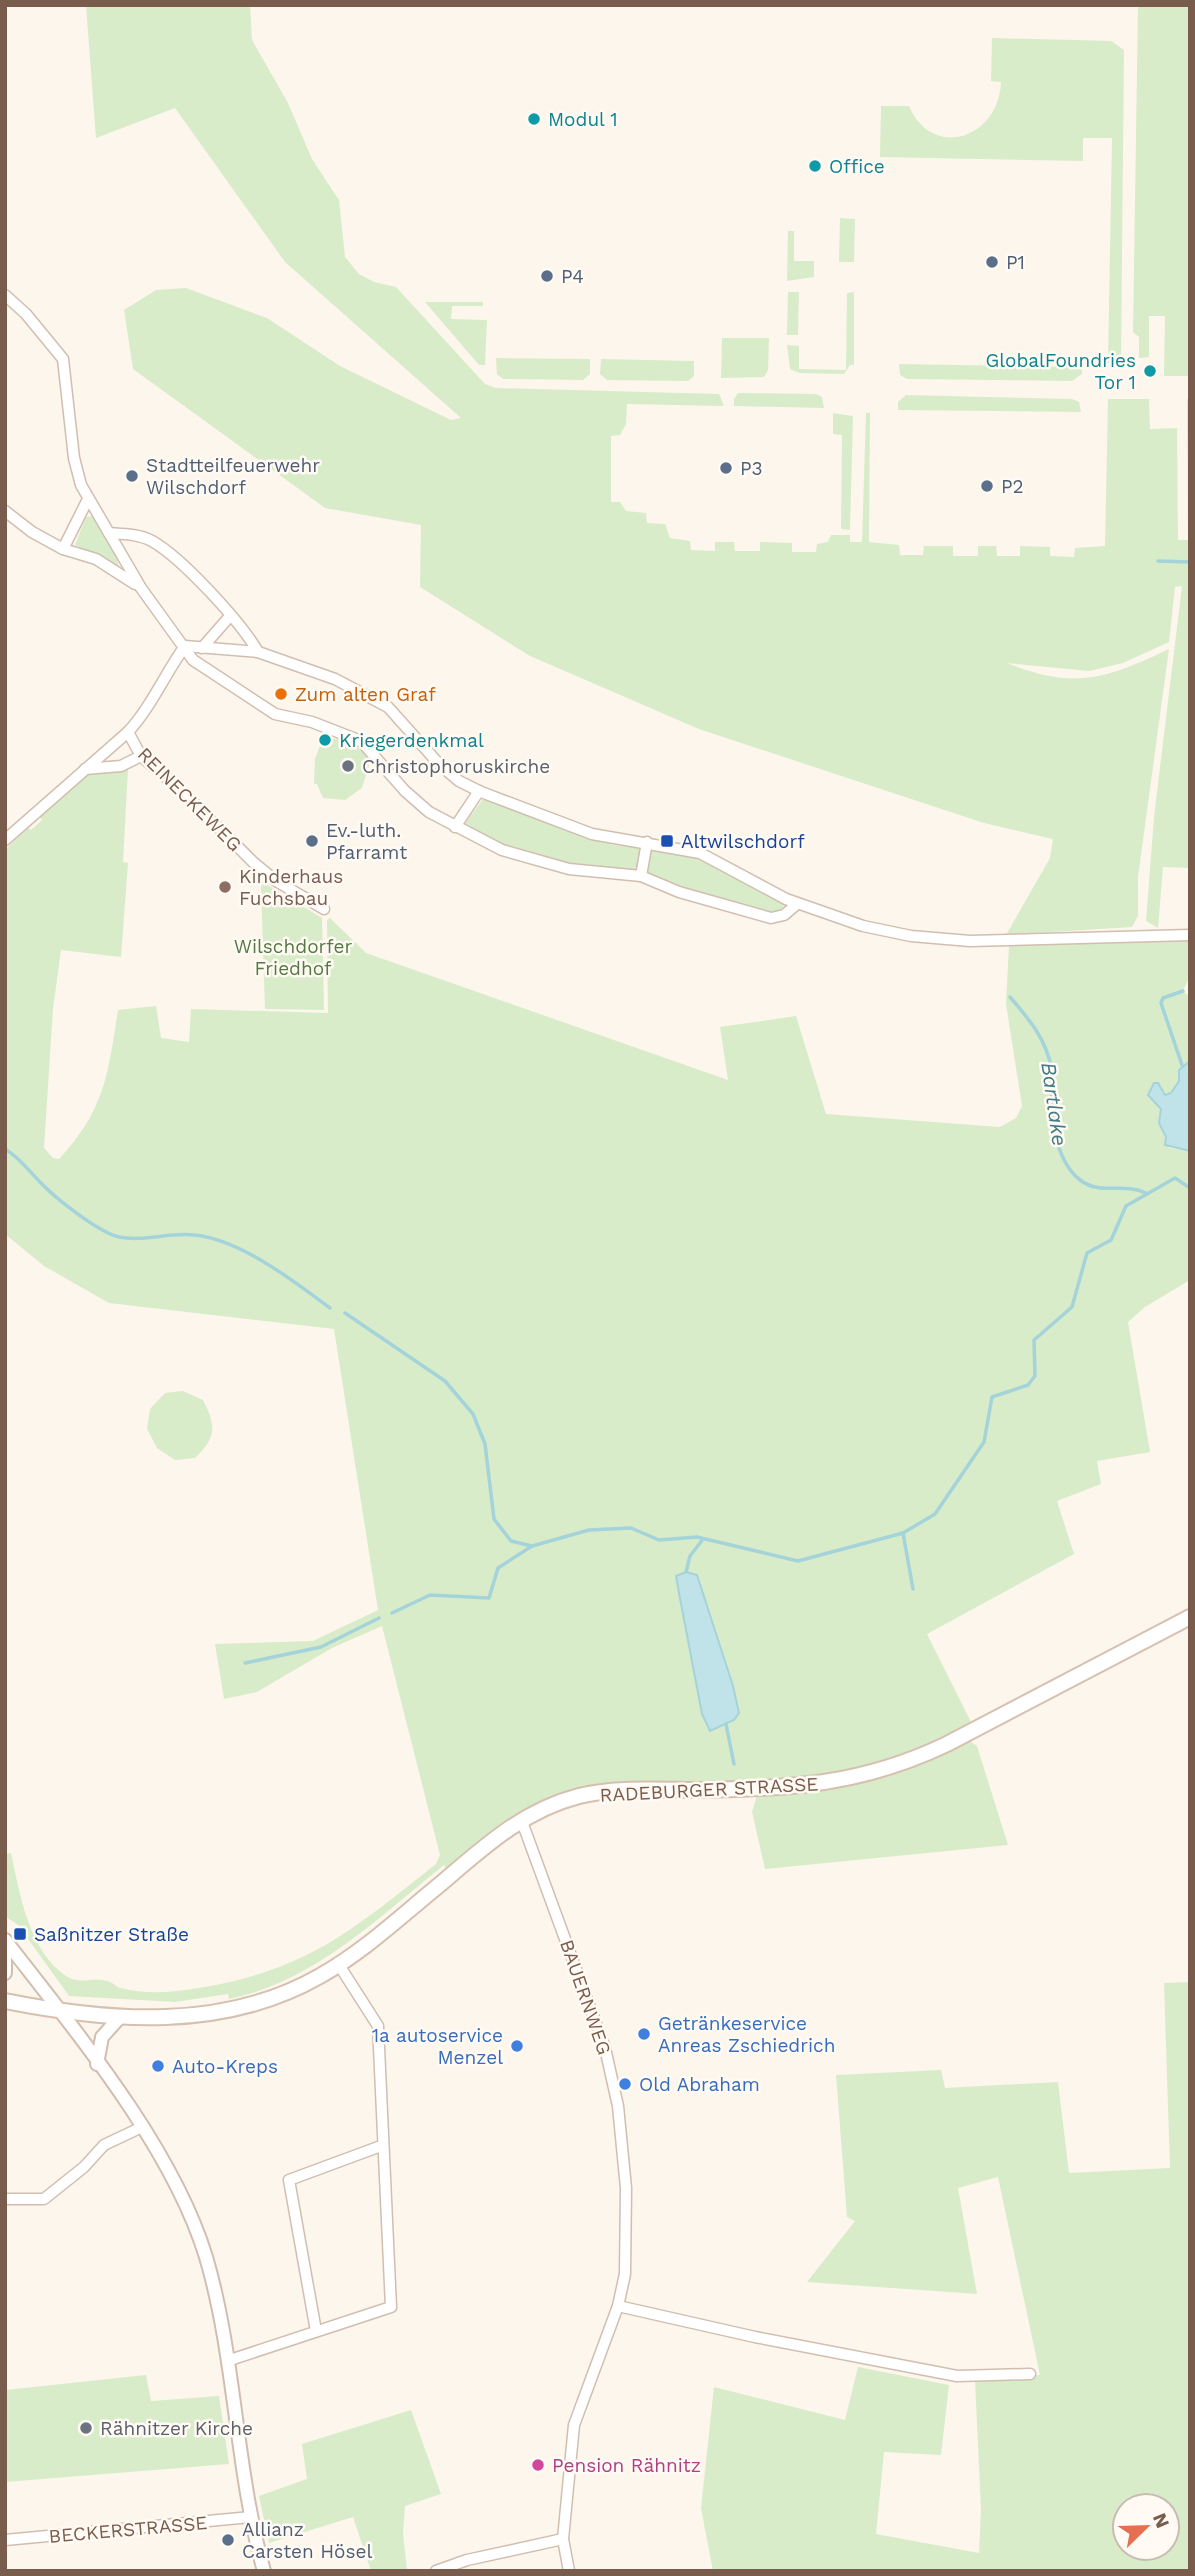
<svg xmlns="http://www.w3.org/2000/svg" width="1195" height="2576" font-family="'Work Sans',sans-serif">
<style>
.green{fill:#d8ecc9;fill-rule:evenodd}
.water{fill:#bfe3e8;stroke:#a5d3da;stroke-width:2}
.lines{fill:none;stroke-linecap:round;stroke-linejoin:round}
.stream{stroke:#a5d3da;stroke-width:3.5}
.minor-casing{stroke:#d1beb0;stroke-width:13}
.tertiary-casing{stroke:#d1beb0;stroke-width:16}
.secondary-casing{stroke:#d6c0b0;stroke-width:18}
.minor{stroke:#fff;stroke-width:10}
.tertiary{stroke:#fff;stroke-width:12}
.secondary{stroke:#fff;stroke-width:14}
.culture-dot{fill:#0f9aa8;stroke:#fffaf3;stroke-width:2.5}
.service-dot{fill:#5c6f8a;stroke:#fffaf3;stroke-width:2.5}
.food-dot{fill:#e8710a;stroke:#fffaf3;stroke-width:2.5}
.worship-dot{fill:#6b7280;stroke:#fffaf3;stroke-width:2.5}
.transit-dot{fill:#1a4fb4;stroke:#fffaf3;stroke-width:2.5}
.education-dot{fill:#8d6e63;stroke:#fffaf3;stroke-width:2.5}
.shop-dot{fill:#3f7fe0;stroke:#fffaf3;stroke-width:2.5}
.hotel-dot{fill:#d1479c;stroke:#fffaf3;stroke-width:2.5}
.labels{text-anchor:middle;stroke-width:5;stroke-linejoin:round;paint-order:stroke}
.culture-label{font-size:19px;fill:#0d838f;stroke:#fffaf3;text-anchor:start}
.service-label{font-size:19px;fill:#4e5e75;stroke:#fffaf3;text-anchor:start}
.food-label{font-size:19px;fill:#c56008;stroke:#fffaf3;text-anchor:start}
.worship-label{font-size:19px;fill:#5b616d;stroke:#fffaf3;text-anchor:start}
.street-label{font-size:19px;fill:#7a5c4d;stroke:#fffaf3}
.transit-label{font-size:19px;fill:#164399;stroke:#fffaf3;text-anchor:start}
.education-label{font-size:19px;fill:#785e54;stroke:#fffaf3;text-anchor:start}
.park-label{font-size:19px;fill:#537a41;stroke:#fffaf3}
.shop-label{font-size:19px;fill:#366cbe;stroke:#fffaf3;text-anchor:start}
.hotel-label{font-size:19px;fill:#b23c85;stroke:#fffaf3;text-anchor:start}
.water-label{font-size:21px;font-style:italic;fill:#437c86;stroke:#fffaf3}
</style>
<rect width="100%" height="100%" fill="#fdf6ec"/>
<g class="green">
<path d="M86 5H250L252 40 288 103 312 159 339 200 345 257 359 274 374 282 396 287 485 384 496 388 719 394 724 406 627 404 626 424 620 435 611 436V502H620L626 511 646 513 647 523 665 524 670 538 690 541 691 550 715 551V542H734L735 551H760V542L792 543V552H816L817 544 828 542 831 535H850V542H862L866 413H870L869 542 899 545 900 555H923L924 546H953V556H978V546H996L997 556H1020V546L1050 547V556L1074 557 1075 548 1105 546 1108 399H1149L1150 429 1177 428 1178 540H1188L1187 399H1190V868L1163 867 1158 928 1146 921 1154 817 1182 586 1175 587 1169 642 1123 663 1089 671 1007 663C1075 690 1106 679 1169 649L1138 877V916L1132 927 1006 935 1050 858 1053 839 984 823 699 729 530 656 420 587 421 525 325 508 133 369 124 310 156 290 186 288 267 318 340 366 451 420 461 418 285 262 175 108 96 138Z"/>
<polygon points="1138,5 1190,5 1190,376 1164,376 1165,316 1149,316 1149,357 1139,358 1139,337 1133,332"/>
<path d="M992 38 1111 41 1124 50 1121 363H1108L1112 138H1083V161L880 157 881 106H909C933 161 999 138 1001 82L991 81Z"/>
<polygon points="840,218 855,219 854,262 839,262"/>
<polygon points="788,231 794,231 794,261 814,261 814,277 787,281"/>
<polygon points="788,292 799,292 798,335 787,335"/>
<polygon points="854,292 854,365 850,365 844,374 800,373 790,369 787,345 799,346 799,369 846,370 847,293"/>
<polygon points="425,302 483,302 483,306 452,306 451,319 487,320 485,365 479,365"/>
<polygon points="722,338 769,338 768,370 764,377 721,378"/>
<polygon points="496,358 590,359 590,374 583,380 503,379 497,374"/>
<polygon points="601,359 694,361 694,376 688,381 607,380 600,374"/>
<polygon points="899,364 1082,367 1082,374 1072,381 907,379 900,375"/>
<polygon points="738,393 816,394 822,397 824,408 734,406 734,399"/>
<polygon points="906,395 1072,399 1079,402 1081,412 898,410 898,402"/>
<polygon points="833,413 853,416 850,530 841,529 842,435 833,434"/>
<polygon points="92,516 115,553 119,567 75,545 86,517"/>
<path d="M323 738C342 738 359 742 371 759L362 788 345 800 323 798 317 784H314L315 759Z"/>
<path d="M128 769 123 862 128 863 121 957 61 950 53 1009 44 1148 53 1158 59 1159C105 1110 108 1074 118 1010L156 1006 161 1038 189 1042 191 1009 328 1013 327 920 330 918 366 953 728 1080 720 1027 796 1016 826 1114 1000 1127 1016 1118 1022 1106 1006 1004 1009 945 1069 940 1190 941V975L1183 991 1190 997V1061L1171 1093 1165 1095 1158 1083 1148 1095 1161 1109 1159 1123 1169 1148 1190 1151V1280L1145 1307 1128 1322 1150 1452 1097 1461 1101 1484 1057 1501 1074 1554 927 1634 972 1724 936 1743 875 1767 807 1780 553 1797 497 1828 447 1870 444 1865C379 1917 314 1982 229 1999L228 1994 175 2002 69 1996 18 1925 5 1916V1854L11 1853C20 1893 28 1950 66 1976 79 1985 94 1977 107 1981 113 1982 116 1987 121 1988 151 1996 181 1991 211 1986 314 1966 357 1926 436 1864L440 1855 382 1626 332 1648 257 1692 224 1699 215 1644 313 1641 378 1610 334 1329 109 1303 44 1266 5 1234V850L28 828 31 830 42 820 40 817 85 773Z"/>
<polygon points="483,799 613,845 643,847 639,871 573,866 504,846 463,826"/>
<polygon points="650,848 692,856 785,904 779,912 766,911 694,891 647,874"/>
<polygon points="264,883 322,918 324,1010 265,1009 261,886"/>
<path d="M183 1391 203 1400C216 1426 217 1437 195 1458L175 1460 157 1448 147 1429 150 1409 165 1393Z"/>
<path d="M968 1740 977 1746 1008 1845 765 1869 752 1812 757 1795C843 1790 891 1776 968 1740Z"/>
<path d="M1190 1982V2571H713L701 2508 714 2387 845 2420 858 2367 949 2385 941 2455 884 2452 876 2534 979 2553 981 2510 975 2380 1040 2375 998 2177 958 2188 977 2294 807 2282 855 2221 847 2217 836 2075 941 2070 945 2088 1058 2082 1069 2173 1170 2168 1164 1983ZM1125 2506H1167V2548H1125Z"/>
<polygon points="146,2375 151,2401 219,2396 229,2464 5,2482 5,2390"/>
<polygon points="411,2410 441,2494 405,2506 403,2533 407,2570 371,2571 353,2517 269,2543 259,2496 307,2479 302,2444"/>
</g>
<g class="water">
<polygon points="1190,1061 1190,1151 1165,1145 1166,1137 1159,1123 1161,1109 1148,1095 1154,1083 1158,1083 1165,1095 1171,1093 1179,1081 1179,1070"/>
<polygon points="686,1572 697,1575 733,1686 739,1713 734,1720 710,1731 702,1714 679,1593 676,1576"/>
</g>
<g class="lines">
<g class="stream">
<polyline points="1158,561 1190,562"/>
<polyline points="1190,738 1190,747"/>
<polyline points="1190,817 1190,842"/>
<path d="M1010 997C1030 1020 1046 1039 1052 1070 1055 1086 1049 1102 1052 1118 1055 1139 1062 1166 1080 1180 1101 1196 1123 1182 1146 1193"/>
<polyline points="1182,1065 1161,1003 1163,998 1183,991"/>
<path d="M5 1149C19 1157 29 1171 40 1182 55 1198 98 1232 119 1237 143 1242 170 1232 194 1235 240 1239 295 1282 330 1308"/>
<polyline points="345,1313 445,1381 473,1414 485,1444 494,1519 511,1541 532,1546 589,1530 631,1528 659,1540 697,1537 798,1561 903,1533 935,1514 984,1442 992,1397 1028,1385 1035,1376 1034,1340 1072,1307 1087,1253 1111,1240 1126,1206 1175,1178 1190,1188"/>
<polyline points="903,1533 913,1589"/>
<polyline points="686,1572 690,1556 703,1539"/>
<polyline points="392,1613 430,1595 489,1598 498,1568 532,1546"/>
<polyline points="245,1663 321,1647 379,1618"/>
<polyline points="726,1724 734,1764"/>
</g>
<g class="minor-casing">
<g id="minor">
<polyline points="5,295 26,314 63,359 74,458 81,485 141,588 193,660 275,714 312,722 361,741 405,791 429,812 502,850 569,869 641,876 679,892 771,918 784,915 797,904"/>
<polyline points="5,511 32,532 63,549 96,559 135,584"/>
<path d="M109 533C123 534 139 534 152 541 182 558 241 622 258 652"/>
<polyline points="63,549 88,499"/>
<polyline points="185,646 258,652 335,679 388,707 439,764 459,781 481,792 592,834 700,853 786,899 863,926 911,936 970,941 1190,935"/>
<polyline points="202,648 230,616"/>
<polyline points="128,732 141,756 185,794 253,862 276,881 324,909"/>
<polyline points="85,769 121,766 141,756"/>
<polyline points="455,827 479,791"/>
<path d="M5 840 128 732C151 707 165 674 185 646"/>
<polyline points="641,876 647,842"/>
<polyline points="521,1819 605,2048 618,2106 626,2188 625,2274 618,2306 574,2425 563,2539 569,2571"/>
<polyline points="5,2199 44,2199 84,2167 104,2145 142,2127"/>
<polyline points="618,2306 755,2337 957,2376 1030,2374"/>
<polyline points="316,2331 289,2180 381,2146"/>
<polyline points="227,2361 391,2307 378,2026 339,1965"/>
<polyline points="5,2540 251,2517"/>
<polyline points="436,2571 467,2560 563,2539"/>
</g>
</g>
<g class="tertiary-casing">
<g id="tertiary">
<path d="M5 1940C76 2032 172 2146 206 2257 236 2359 235 2468 264 2571"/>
<polyline points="5,1973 5,1940"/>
<polyline points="97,2064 102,2037 120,2017"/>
</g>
</g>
<g class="secondary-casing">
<path id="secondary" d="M5 2001C110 2022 224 2031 320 1976 363 1952 400 1917 438 1886 482 1849 521 1811 579 1796 616 1787 656 1790 695 1790 788 1789 862 1785 947 1744L1190 1617"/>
</g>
<use href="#minor" class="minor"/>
<use href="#tertiary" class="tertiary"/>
<use href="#secondary" class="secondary"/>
</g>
<g class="culture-dot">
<circle cx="534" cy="119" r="7"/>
<circle cx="815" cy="166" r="7"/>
<circle cx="1150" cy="371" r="7"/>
<circle cx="325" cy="740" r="7"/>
</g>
<g class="service-dot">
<circle cx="992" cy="262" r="7"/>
<circle cx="547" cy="276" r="7"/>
<circle cx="726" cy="468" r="7"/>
<circle cx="132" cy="476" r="7"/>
<circle cx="987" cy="486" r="7"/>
<circle cx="312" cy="841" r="7"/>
<circle cx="228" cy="2540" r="7"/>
</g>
<circle class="food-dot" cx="281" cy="694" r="7"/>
<g class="worship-dot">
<circle cx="348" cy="766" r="7"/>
<circle cx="86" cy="2428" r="7"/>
</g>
<g class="transit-dot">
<rect x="660" y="834" width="14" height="14" rx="3.5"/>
<rect x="13" y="1927" width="14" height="14" rx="3.5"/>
</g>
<circle class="education-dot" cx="225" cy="887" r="7"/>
<g class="shop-dot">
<circle cx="644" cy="2034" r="7"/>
<circle cx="517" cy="2046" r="7"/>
<circle cx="158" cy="2066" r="7"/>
<circle cx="625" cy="2084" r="7"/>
</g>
<circle class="hotel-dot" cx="538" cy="2465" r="7"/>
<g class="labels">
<g class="culture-label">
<text x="548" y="126">Modul 1</text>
<text x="829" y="173">Office</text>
<text x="1136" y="367" text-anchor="end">GlobalFoundries<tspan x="1136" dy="22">Tor 1</tspan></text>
<text x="339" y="747">Kriegerdenkmal</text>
</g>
<g class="service-label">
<text x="1006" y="269">P1</text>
<text x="561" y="283">P4</text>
<text x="146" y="472">Stadtteilfeuerwehr<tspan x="146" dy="22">Wilschdorf</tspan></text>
<text x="740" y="475">P3</text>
<text x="1001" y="493">P2</text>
<text x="326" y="837">Ev.-luth.<tspan x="326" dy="22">Pfarramt</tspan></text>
<text x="242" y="2536">Allianz<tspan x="242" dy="22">Carsten Hösel</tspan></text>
</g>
<g class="food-label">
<text x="295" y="701">Zum alten Graf</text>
</g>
<g class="worship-label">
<text x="362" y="773">Christophoruskirche</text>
<text x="100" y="2435">Rähnitzer Kirche</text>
</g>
<g class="street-label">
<text transform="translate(190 799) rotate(45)" y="7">REINECKEWEG</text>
<text transform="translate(709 1789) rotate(-3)" y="7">RADEBURGER STRASSE</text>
<text transform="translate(586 1997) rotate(71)" y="7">BAUERNWEG</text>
<text transform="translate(128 2529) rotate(-5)" y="7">BECKERSTRASSE</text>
</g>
<g class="transit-label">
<text x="681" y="848">Altwilschdorf</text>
<text x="34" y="1941">Saßnitzer Straße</text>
</g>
<g class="education-label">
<text x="239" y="883">Kinderhaus<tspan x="239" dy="22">Fuchsbau</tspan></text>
</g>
<g class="park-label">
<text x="293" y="953">Wilschdorfer<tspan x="293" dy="22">Friedhof</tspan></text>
</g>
<g class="shop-label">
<text x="658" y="2030">Getränkeservice<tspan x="658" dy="22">Anreas Zschiedrich</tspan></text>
<text x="503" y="2042" text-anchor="end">1a autoservice<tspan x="503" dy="22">Menzel</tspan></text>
<text x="172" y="2073">Auto-Kreps</text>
<text x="639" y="2091">Old Abraham</text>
</g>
<g class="hotel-label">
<text x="552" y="2472">Pension Rähnitz</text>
</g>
<g class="water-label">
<text transform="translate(1054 1104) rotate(82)" y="7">Bartlake</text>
</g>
</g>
<rect width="1195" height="2576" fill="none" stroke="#7a5c4d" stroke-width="14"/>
<g transform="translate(1146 2527) rotate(67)"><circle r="33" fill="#fffaf3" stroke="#cabbb1" stroke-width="2"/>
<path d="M0-5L12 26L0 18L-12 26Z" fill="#e76f51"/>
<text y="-10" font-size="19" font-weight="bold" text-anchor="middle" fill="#7a5c4d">N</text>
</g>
</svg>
